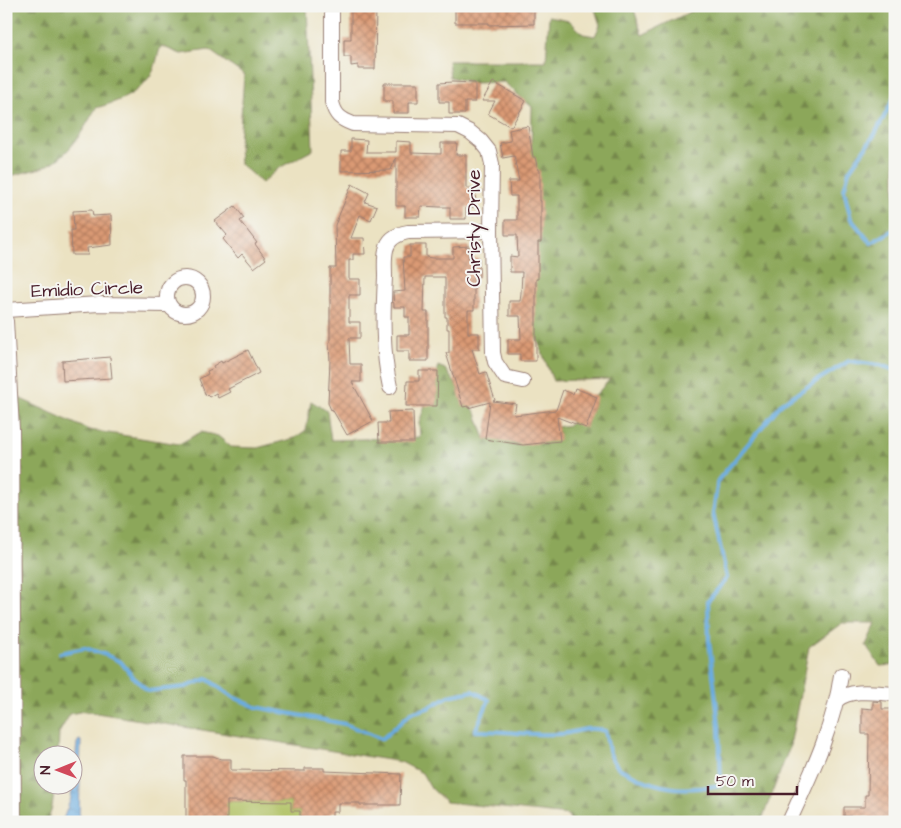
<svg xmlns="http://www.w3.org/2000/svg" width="901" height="828" font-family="'Architects Daughter',sans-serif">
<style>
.forest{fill:url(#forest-firs);stroke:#6b6342}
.garden{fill:#b0c164;stroke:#7d7048}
.water{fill:url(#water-ripples);stroke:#5a6685}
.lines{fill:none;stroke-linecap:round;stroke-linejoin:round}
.stream{stroke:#6bacdf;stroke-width:4}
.building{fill:url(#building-cross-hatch)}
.minor-casing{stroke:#9a8076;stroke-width:16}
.minor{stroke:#fff;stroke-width:14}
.labels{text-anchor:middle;stroke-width:4;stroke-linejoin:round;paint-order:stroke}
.street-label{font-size:19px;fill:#4a1f2b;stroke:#f6f6f2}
</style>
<defs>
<pattern id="forest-firs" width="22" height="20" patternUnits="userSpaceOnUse" patternTransform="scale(1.25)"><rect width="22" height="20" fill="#8ca75a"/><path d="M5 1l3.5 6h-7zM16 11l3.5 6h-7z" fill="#74874b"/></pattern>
<pattern id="water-ripples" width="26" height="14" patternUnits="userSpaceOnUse" patternTransform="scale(1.25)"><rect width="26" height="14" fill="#6bacdf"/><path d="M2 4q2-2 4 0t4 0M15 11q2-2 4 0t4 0" fill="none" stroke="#5a8bb5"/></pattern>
<pattern id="building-cross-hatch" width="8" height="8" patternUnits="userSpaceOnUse" patternTransform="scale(1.25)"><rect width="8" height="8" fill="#da9a74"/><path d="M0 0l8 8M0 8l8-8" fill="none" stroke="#b37d5f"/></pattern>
</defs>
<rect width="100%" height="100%" fill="#f6f6f2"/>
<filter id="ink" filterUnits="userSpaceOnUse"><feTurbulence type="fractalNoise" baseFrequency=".02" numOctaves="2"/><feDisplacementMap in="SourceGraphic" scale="10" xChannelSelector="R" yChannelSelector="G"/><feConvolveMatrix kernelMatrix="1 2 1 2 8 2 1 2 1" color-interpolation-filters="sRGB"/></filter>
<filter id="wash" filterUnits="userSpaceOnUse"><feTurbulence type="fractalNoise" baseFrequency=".0096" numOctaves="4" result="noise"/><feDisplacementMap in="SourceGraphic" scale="20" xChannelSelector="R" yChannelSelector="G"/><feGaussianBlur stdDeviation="1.12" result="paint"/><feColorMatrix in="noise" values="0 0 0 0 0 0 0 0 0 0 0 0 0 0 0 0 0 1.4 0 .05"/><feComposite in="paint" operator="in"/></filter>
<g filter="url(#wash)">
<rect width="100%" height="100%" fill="#ebe2c2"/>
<g class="forest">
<path d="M6 6H307L313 150 279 168 262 183 240 164 239 144 244 75 209 50 181 54 161 46C157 55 156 69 150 76 137 95 117 102 96 108 82 132 69 158 41 168 30 171 18 174 6 177Z"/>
<polygon points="594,6 633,6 642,35 702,6 895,6 895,665 880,666 866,645 876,623 842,623 809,647 790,746 761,822 571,822 568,815 446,802 430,787 422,773 401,762 84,711 70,714 59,733 58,755 42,756 42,786 55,786 52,807 47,822 14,822 10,394 89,430 179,444 201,432 218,436 231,447 257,448 295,438 306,430 311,401 327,411 331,440 420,437 419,423 438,366 445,369 476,413 485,439 569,425 610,379 553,381 528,315 532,107 504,82 475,83 450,77 448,61 546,61 549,16 569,20 583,34 595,36 600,25"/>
</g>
<polygon class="garden" points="218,801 291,802 291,811 300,811 300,822 227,822 227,817"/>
<polygon class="water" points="79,740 81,741 79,822 62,822 71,798 77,743"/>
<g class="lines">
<g class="stream">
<polyline points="895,96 875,134 849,171 844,190 851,219 871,243 895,229"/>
<path d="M60 653 85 648 106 655 121 662 132 676 148 691 185 687 207 679 233 697 256 707 345 724 382 739 411 713 428 708 449 696 473 691 489 700 475 731C503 730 532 736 560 734 577 733 587 725 605 731 608 743 608 757 618 767 621 770 627 772 631 774 662 791 687 791 721 785L719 726 709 641 708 601 727 578 713 513 718 480 782 403 821 378 849 361 880 365 895 370"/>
</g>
</g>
<g id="blocks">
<g class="building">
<polygon points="351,6 376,6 375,69 358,69 358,65 351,66 351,57 344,57 344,39 351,39"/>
<polygon points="455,6 534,6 534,24 489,25 489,23 455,23"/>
<polygon points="452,82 475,83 475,102 465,102 465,114 449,114 449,102 439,102 439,83"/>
<polygon points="493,82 526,101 511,127 488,114 495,101 482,101"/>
<polygon points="384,83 418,83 418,102 409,102 409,113 393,113 393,101 384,101"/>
<polygon points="528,126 533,157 535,157 538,170 540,170 540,201 541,201 541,242 538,242 538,279 536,279 536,361 520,361 520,354 508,354 508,339 521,339 520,316 509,316 509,301 520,301 521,293 522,272 510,272 510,256 518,257 517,235 505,235 505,220 517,220 517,196 510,196 509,181 519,181 514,156 503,158 500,143 511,141 509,130"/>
<polygon points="351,139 367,140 366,152 396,152 396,141 411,142 411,153 441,154 441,143 457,143 456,155 466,155 466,188 476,188 475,207 466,207 466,219 450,219 450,207 440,207 421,206 420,217 405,217 405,206 396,206 396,158 391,170 341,171 341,151 351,151"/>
<polygon points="352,184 369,193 365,202 377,206 371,220 360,215 351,238 364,238 365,254 353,254 353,260 349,260 349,279 360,279 360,295 349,295 349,322 360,322 360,338 349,338 350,364 361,364 361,382 352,382 373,421 347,435 332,409 331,410 328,403 330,361 329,342 330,342 330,268 336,268 335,225"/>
<polygon points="235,206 244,218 240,221 257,243 255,244 266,259 254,268 242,254 238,258 223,239 227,235 215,221"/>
<polygon points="92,210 93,216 111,215 112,245 87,248 88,255 72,255 71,230 74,230 73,211"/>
<polygon points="410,245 426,245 426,257 432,258 453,258 453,247 469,246 469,258 479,258 479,277 474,277 474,310 468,310 468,333 479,333 479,349 472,349 480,374 486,372 495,400 493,401 516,404 514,415 556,410 563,390 573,394 575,388 597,397 586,428 557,417 560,441 523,445 485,439 490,402 468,408 468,406 463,407 446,353 449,353 449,329 447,329 447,317 445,317 445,277 425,277 424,312 428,312 428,361 409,361 409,351 397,351 397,335 409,335 409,317 405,317 405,307 394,307 393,292 405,291 403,257 410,257"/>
<polygon points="248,350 259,373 228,389 230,392 218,398 216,393 209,397 207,395 206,396 199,379 208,374 207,371 214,368 213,366 221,361 222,363"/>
<polygon points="110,357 112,378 63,381 62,361"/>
<polygon points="419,371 438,371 437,406 406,406 407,381 419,381"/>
<polygon points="413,411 414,442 379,442 378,423 389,423 388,412"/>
<polygon points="873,701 882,702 882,709 892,709 892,725 895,725 895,822 869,822 869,817 844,816 844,807 865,807 865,795 868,795 869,734 862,734 862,708 873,709"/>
<polygon points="184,756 213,756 221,759 231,759 231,770 305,771 305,768 324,768 324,771 401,774 400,805 360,805 360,803 338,803 338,812 332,812 332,822 300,822 300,811 291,811 291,802 227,801 227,822 186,822 186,780 184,780"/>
</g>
</g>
</g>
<g filter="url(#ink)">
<use href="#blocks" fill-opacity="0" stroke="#9a8076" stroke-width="1"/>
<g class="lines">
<g class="minor-casing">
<g id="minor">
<path d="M332 6V102C335 115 340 119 353 124L458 126 470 132 481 141 489 151 492 164 491 231 493 353 495 362 505 377 523 381"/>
<circle cx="185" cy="296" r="18"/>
<polyline points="6,310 99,304 169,305"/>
<polyline points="6,321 12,429 14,822"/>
<path d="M390 387C382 351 383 314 385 277 385 268 384 258 386 250 388 239 397 234 408 232L491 231"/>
<path d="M837 700C852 688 876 693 895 694"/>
<path d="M789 822C811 774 834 727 841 675"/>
</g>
</g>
<use href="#minor" class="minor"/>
</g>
</g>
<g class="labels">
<g class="street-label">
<text transform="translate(473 228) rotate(-90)" y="7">Christy Drive</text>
<text transform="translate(87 288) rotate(-2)" y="7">Emidio Circle</text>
</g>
</g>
<rect width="901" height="828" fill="none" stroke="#f6f6f2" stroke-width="25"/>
<g transform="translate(58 770) rotate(269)"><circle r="24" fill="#f6f6f2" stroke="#b1a0a2"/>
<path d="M0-4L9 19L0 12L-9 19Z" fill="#d1495b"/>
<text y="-8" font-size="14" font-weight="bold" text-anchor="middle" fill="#4a1f2b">N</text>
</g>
<path d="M708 786v8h89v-8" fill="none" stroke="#4a1f2b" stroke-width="2.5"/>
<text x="716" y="786" font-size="15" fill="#4a1f2b" stroke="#f6f6f2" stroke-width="4" paint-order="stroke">50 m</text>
</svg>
